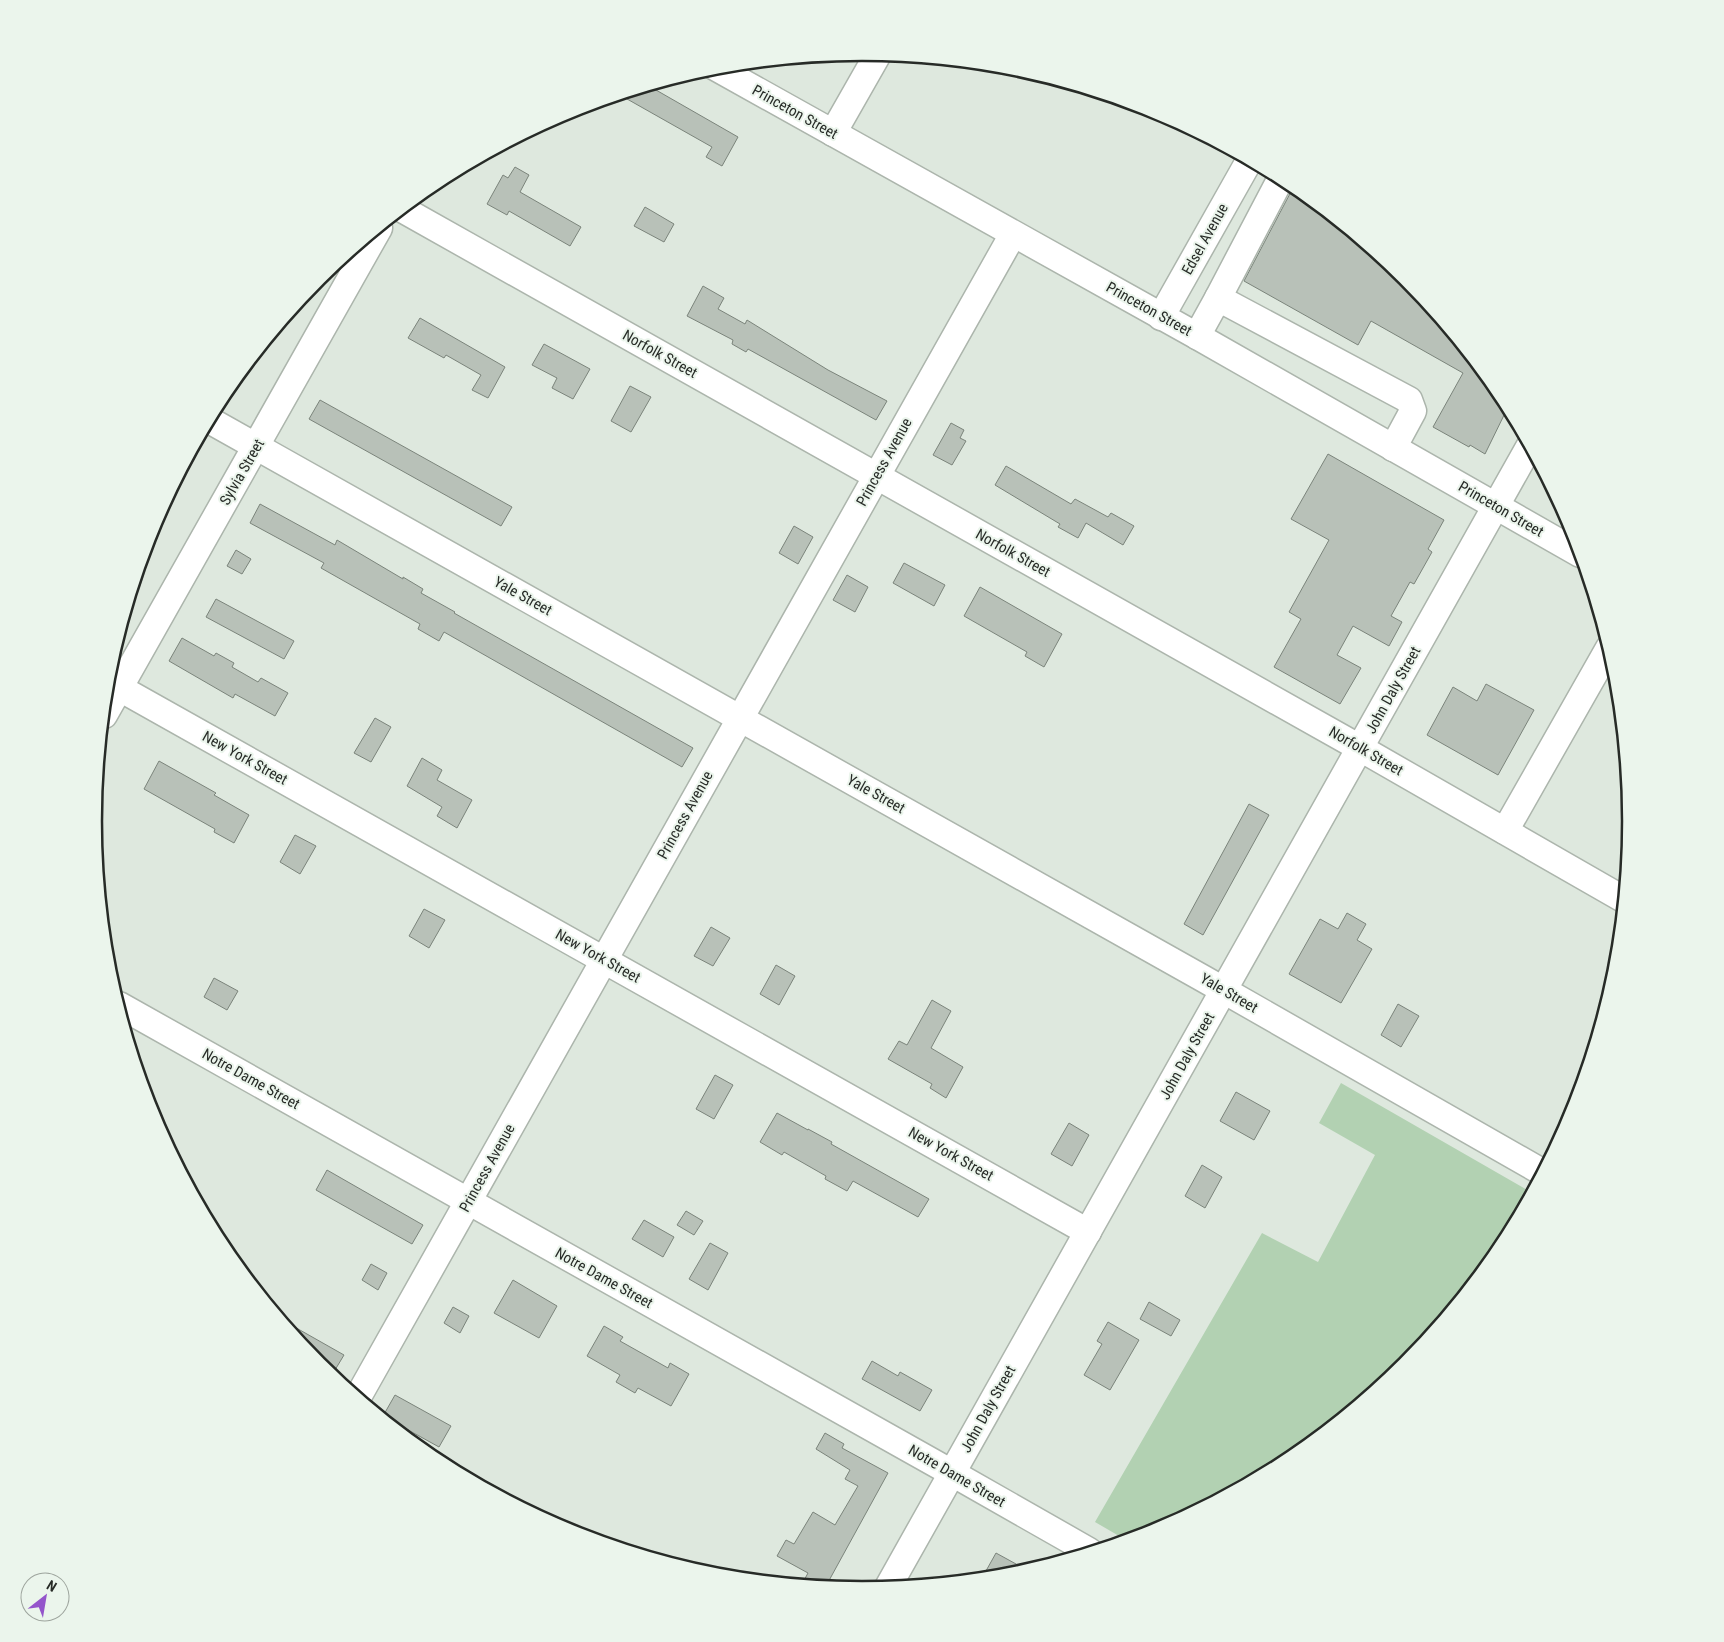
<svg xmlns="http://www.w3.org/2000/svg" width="1724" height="1642" font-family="'Roboto Condensed',sans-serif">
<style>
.green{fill:#b2d1b2}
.building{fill:#b8c1b8;stroke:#7b847b}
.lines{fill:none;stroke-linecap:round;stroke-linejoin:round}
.minor-casing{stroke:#acb5ac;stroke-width:29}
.minor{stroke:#fff;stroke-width:26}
.labels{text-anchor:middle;stroke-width:4;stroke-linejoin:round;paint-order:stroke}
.street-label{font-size:15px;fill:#272b27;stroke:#ebf5ec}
.rim{fill:none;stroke:#272b27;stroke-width:2.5}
</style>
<rect width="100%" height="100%" fill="#dee8de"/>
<polygon class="green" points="1341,1083 1531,1192 1501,1248 1405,1365 1289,1460 1156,1531 1126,1540 1095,1522 1262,1233 1318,1262 1375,1155 1319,1123"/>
<g class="building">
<polygon points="649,86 738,137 722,166 706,157 712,147 620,95"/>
<polygon points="515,167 529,175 520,192 581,227 570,246 509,211 507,215 487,204 503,175 508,178"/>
<polygon points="1294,186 1406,278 1501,394 1508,407 1485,454 1470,445 1469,447 1433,427 1463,373 1371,321 1358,345 1244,281"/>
<polygon points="645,207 674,224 664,242 634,226"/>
<polygon points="703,286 724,298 718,309 745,324 747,320 828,370 887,401 876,420 748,349 746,352 732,344 733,340 687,316"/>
<polygon points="420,318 505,367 488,398 472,390 481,375 446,355 444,358 408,338"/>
<polygon points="544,344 590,369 573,399 552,388 557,378 532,365"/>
<polygon points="630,386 651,397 631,432 611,421"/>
<polygon points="320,400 512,507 501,526 309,419"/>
<polygon points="951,423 964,430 960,438 966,441 952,465 933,455"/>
<polygon points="1328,454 1444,520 1428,549 1432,552 1414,584 1410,582 1391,616 1402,622 1389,646 1353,626 1337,655 1361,668 1340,704 1274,667 1301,619 1289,612 1329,540 1291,519"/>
<polygon points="1006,466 1071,504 1075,499 1108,517 1111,513 1134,526 1123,545 1086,523 1078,538 1058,527 1060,524 995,485"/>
<polygon points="260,504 335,545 337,540 403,579 403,577 423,589 421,593 455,612 454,613 693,748 682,767 444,632 439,641 418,629 420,624 321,568 324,563 250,523"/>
<polygon points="794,526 813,537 798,564 779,553"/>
<polygon points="236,550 251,559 242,574 227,566"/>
<polygon points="904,563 945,585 934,606 893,583"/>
<polygon points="847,575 868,587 855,612 833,600"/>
<polygon points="980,587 1062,634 1044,667 1025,656 1027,652 964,616"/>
<polygon points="216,599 294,641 284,659 206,617"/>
<polygon points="182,638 214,656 216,653 234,663 232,667 258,682 261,678 288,693 275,716 235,694 233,698 169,661"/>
<polygon points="1486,684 1534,710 1498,775 1427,735 1453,687 1477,701"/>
<polygon points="375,718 391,727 371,762 354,753"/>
<polygon points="422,758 442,770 437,780 472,800 457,828 437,816 442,807 407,786"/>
<polygon points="159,761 216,793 214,795 249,815 234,843 214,832 215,829 144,789"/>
<polygon points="1249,804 1269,815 1203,935 1184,924"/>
<polygon points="295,835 316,846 300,874 280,862"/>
<polygon points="424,909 445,920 429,948 409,936"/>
<polygon points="1347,913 1366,924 1357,940 1372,949 1341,1003 1289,974 1320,919 1338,929"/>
<polygon points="711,927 730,938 713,966 694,956"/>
<polygon points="776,965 795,976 779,1005 760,994"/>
<polygon points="214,978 238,991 227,1010 204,997"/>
<polygon points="932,1000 951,1011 931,1048 963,1067 946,1098 930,1088 932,1084 888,1059 899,1041 907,1045"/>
<polygon points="1398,1004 1419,1016 1401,1047 1381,1035"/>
<polygon points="715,1075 733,1085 714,1119 696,1109"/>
<polygon points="1236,1092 1270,1111 1254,1140 1220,1121"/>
<polygon points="777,1113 808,1130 808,1129 832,1142 831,1144 929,1199 918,1217 853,1181 847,1191 825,1179 826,1176 784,1152 782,1155 760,1142"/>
<polygon points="1069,1123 1089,1135 1072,1166 1051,1154"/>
<polygon points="1202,1165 1222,1177 1205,1208 1185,1196"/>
<polygon points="327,1170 423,1225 412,1244 316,1190"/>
<polygon points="686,1211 703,1221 694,1235 677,1225"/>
<polygon points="644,1220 674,1237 663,1257 632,1239"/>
<polygon points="710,1243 728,1253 708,1290 689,1279"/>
<polygon points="371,1264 387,1273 378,1290 362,1280"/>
<polygon points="513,1280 557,1306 539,1338 494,1313"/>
<polygon points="1149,1302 1180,1320 1171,1336 1140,1319"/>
<polygon points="453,1307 469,1316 460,1333 444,1323"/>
<polygon points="284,1321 344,1355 332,1375 318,1364"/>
<polygon points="1108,1322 1139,1340 1110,1390 1084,1375 1102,1344 1097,1341"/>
<polygon points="604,1326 623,1337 620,1341 668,1368 670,1363 689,1374 671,1406 638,1388 635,1393 616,1382 620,1375 587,1356"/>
<polygon points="872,1361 898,1376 900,1372 932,1390 920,1411 862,1379"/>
<polygon points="395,1395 451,1426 439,1447 383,1416"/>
<polygon points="825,1433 844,1444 842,1448 888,1473 826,1586 802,1584 808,1573 777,1556 786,1540 794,1544 813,1512 835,1525 858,1486 845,1479 850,1470 816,1449"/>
<polygon points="996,1553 1027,1570 1012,1575 982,1578"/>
</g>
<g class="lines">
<g class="minor-casing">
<g id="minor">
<polyline points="715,67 1197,336 1580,554"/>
<polyline points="833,133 878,54"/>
<polyline points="402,209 1360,748 1623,899"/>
<polyline points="1218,298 1281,178"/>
<polyline points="1161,317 1249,161"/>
<polyline points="1197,336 1218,298 1409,400 1413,411 1393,448"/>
<polyline points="209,420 1204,979 1542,1172"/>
<polyline points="107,681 1088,1232"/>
<polyline points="104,715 379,228"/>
<polyline points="1505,831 1609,648"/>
<polyline points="119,1005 952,1473 1089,1551"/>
<polyline points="358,1397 1013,234"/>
<polyline points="888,1587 1529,447"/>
</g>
</g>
<use href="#minor" class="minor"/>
</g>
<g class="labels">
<g class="street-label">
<text transform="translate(795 112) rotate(29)" y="5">Princeton Street</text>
<text transform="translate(1205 239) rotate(-61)" y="5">Edsel Avenue</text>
<text transform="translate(1149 309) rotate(29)" y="5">Princeton Street</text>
<text transform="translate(660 354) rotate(29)" y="5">Norfolk Street</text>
<text transform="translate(884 462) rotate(-61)" y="5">Princess Avenue</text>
<text transform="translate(242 472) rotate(-60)" y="5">Sylvia Street</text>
<text transform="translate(1501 509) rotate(30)" y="5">Princeton Street</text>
<text transform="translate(1013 553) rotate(29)" y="5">Norfolk Street</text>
<text transform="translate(523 596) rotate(29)" y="5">Yale Street</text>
<text transform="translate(1393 690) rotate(-61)" y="5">John Daly Street</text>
<text transform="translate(1366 751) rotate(30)" y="5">Norfolk Street</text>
<text transform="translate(245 758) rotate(29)" y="5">New York Street</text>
<text transform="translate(876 794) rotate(29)" y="5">Yale Street</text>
<text transform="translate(685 815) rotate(-61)" y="5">Princess Avenue</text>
<text transform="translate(598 956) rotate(29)" y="5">New York Street</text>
<text transform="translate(1229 993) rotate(30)" y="5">Yale Street</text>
<text transform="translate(1187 1056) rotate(-61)" y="5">John Daly Street</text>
<text transform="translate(251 1079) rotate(29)" y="5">Notre Dame Street</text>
<text transform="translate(951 1154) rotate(29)" y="5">New York Street</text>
<text transform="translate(487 1168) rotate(-61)" y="5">Princess Avenue</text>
<text transform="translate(604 1278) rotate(29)" y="5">Notre Dame Street</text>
<text transform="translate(988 1409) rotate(-61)" y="5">John Daly Street</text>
<text transform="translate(957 1476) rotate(30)" y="5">Notre Dame Street</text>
</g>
</g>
<path d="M0 0H1724V1642H0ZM102 821a760 760 0 1 1 1520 0a760 760 0 1 1-1520 0Z" fill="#ebf5ec" fill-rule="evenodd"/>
<path class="rim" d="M102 821a760 760 0 1 1 1520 0a760 760 0 1 1-1520 0Z"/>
<g transform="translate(45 1597) rotate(31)"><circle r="24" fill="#ebf5ec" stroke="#9da49d"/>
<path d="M0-4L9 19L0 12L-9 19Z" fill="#9455cb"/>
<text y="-8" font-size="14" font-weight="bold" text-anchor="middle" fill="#272b27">N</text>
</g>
</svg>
